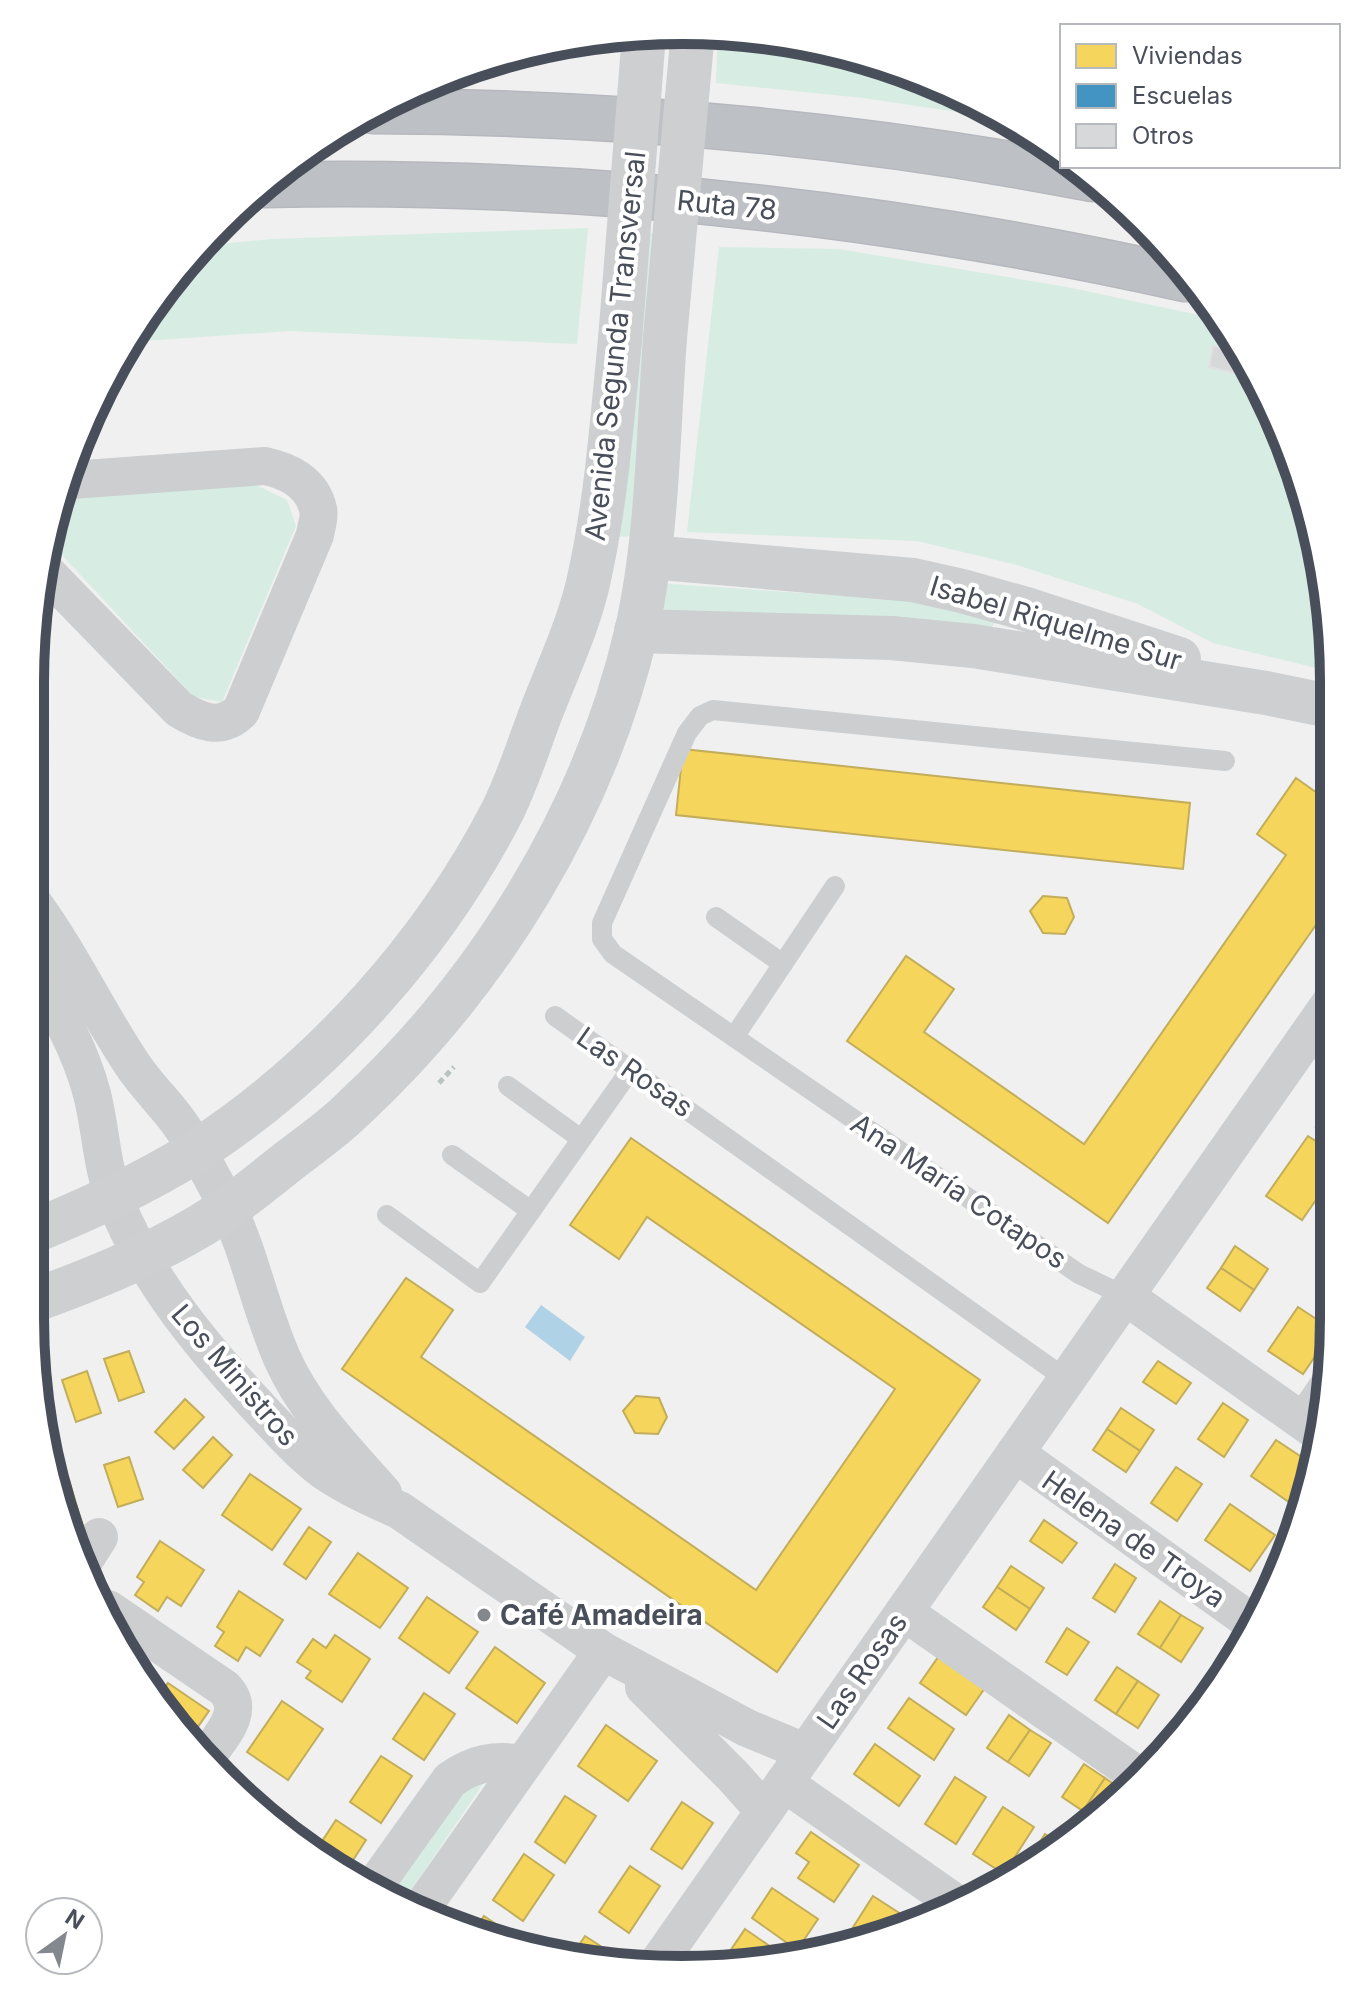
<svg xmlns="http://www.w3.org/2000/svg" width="1364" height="2000" font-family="Inter,sans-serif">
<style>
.green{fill:#d7ece3}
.water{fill:#b0d2e6}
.homes{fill:#f6d55c;stroke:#c2ad5b;stroke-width:2}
.schools{fill:#4393c3;stroke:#457fa4;stroke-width:2}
.building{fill:#d7d8da;stroke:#e1e1e2;stroke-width:2}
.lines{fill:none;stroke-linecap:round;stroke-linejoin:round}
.highway-casing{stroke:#b6b8be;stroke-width:47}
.path{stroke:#bac3c2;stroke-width:5;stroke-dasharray:6 4;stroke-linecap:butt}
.lane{stroke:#ccced0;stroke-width:20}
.street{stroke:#ccced0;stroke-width:38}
.secondary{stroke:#cdcfd1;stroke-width:44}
.highway{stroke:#bdc0c5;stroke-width:44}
.secondary-bridge{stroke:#cdcfd1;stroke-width:44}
.poi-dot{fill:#83878e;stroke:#fff;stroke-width:3}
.labels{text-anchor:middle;stroke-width:8;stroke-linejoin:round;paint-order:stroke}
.street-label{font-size:28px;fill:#494f5a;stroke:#fff}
.poi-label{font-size:28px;font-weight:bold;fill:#494f5a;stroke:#fff;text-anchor:start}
.rim{fill:none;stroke:#494f5a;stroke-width:10}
</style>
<rect width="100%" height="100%" fill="#f0f0f0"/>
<g class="green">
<polygon points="718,34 810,43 932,80 1005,119 863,98 716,83"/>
<polygon points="588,228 577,344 289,331 128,342 202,246 272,239"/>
<polygon points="657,233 635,536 613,537 643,234"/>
<polygon points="719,247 839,249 1067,287 1213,318 1267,393 1322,555 1333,672 1213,643 1138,604 1017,565 917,541 687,532"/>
<polygon points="256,485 287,500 296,526 222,702 194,697 60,553 47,544 66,493"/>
<polygon points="656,583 921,601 996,621 980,644 654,619"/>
<polygon points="487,1778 403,1902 388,1893 459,1787"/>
</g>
<polygon class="water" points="541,1305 585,1337 570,1361 525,1327"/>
<g class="homes">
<polygon points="683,749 1190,803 1183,869 676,815"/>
<polygon points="1296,778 1334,805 1334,899 1108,1223 847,1041 906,956 954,989 924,1032 1084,1144 1286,855 1257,834"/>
<polygon points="1043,896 1067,898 1074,917 1065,934 1043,933 1030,911"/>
<polygon points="1308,1136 1334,1153 1334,1174 1302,1220 1266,1196"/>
<polygon points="631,1138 980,1380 777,1672 342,1369 406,1278 453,1310 421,1357 756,1590 895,1389 647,1217 619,1259 570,1225"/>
<polygon points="1235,1246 1268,1269 1254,1290 1221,1268"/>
<polygon points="1334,1255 1334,1278 1324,1271"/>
<polygon points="1221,1268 1254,1290 1240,1311 1207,1288"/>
<polygon points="1298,1307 1333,1330 1303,1374 1268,1351"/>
<polygon points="129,1351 144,1392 119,1401 104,1359"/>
<polygon points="1158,1361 1191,1383 1176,1404 1143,1382"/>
<polygon points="87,1371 101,1413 76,1422 62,1380"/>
<polygon points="636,1396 659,1398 667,1417 658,1434 635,1433 623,1411"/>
<polygon points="185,1399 204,1417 174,1449 155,1432"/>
<polygon points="1223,1403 1248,1420 1224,1457 1198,1439"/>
<polygon points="1121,1408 1154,1430 1140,1451 1107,1429"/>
<polygon points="1107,1429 1140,1451 1126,1472 1093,1450"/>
<polygon points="213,1437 232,1455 203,1488 183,1470"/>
<polygon points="1276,1440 1315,1466 1308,1488 1296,1507 1251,1476"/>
<polygon points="129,1457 143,1499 118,1507 104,1465"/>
<polygon points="1176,1467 1202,1484 1177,1521 1151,1503"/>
<polygon points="250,1474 301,1509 272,1550 222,1515"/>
<polygon points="69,1480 83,1527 72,1531 52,1485"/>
<polygon points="1230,1504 1275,1535 1250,1571 1205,1540"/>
<polygon points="1044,1520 1077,1543 1062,1563 1030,1541"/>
<polygon points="309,1527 331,1542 306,1579 284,1564"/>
<polygon points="160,1541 204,1570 181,1606 167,1597 158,1611 135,1595 144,1582 137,1577"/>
<polygon points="358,1553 408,1588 380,1628 329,1594"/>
<polygon points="1115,1564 1136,1578 1115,1612 1093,1598"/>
<polygon points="1011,1566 1044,1588 1030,1609 997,1587"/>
<polygon points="997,1587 1030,1609 1016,1630 983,1607"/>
<polygon points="239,1591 283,1620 260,1656 246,1647 238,1661 215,1646 224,1632 217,1627"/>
<polygon points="427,1597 478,1632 449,1673 399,1638"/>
<polygon points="1160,1601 1181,1615 1160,1648 1138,1634"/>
<polygon points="1181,1615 1203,1628 1181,1662 1160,1648"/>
<polygon points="1067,1628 1089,1642 1067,1675 1046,1662"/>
<polygon points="335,1635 370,1659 342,1702 306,1678 311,1671 297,1662 313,1639 326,1648"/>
<polygon points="495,1647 545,1683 517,1723 466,1688"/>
<polygon points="941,1653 987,1685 966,1715 920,1683"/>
<polygon points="1117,1667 1138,1681 1116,1714 1095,1700"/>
<polygon points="1138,1681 1159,1695 1138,1728 1116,1714"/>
<polygon points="168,1683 209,1711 190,1738 157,1699"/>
<polygon points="424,1693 455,1714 424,1760 393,1739"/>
<polygon points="909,1698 954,1729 934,1760 888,1728"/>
<polygon points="282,1701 323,1729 288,1780 247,1752"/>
<polygon points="1009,1715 1030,1730 1008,1762 987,1748"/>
<polygon points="606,1725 657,1761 628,1801 578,1766"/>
<polygon points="1030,1730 1051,1743 1029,1776 1008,1762"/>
<polygon points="875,1744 920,1776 899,1806 854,1774"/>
<polygon points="381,1756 412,1776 381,1823 350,1802"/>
<polygon points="1084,1764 1105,1778 1083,1811 1062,1797"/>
<polygon points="955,1777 986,1797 956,1844 925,1824"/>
<polygon points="1105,1778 1125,1792 1091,1816 1083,1811"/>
<polygon points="234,1782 269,1806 263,1815 252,1808 232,1785"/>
<polygon points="565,1796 596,1816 565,1863 535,1842"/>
<polygon points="682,1802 713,1823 682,1869 651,1849"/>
<polygon points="1003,1807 1034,1827 1004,1874 973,1854"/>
<polygon points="336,1820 366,1840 348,1868 317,1849"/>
<polygon points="811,1832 859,1865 834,1902 798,1878 809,1862 796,1853"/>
<polygon points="1045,1834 1056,1841 1027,1862"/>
<polygon points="524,1854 554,1875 523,1921 493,1900"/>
<polygon points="630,1866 660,1886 629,1933 599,1912"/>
<polygon points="772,1888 818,1919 797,1950 752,1918"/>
<polygon points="873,1896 904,1916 896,1928 846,1945 843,1943"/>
<polygon points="484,1916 515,1937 512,1942 474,1931"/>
<polygon points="745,1929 787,1958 724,1960"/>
<polygon points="585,1936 616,1956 611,1964 597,1964 571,1957"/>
</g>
<polygon class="schools" points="1334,1100 1334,1140 1316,1127"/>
<polygon class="building" points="1213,346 1237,352 1255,378 1209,367"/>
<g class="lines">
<g class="highway-casing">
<g id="highway">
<path d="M373 111C614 112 856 133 1092 179"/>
<path d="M265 185C573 178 883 212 1185 279"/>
</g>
</g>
<polyline class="path" points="439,1083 454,1067"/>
<g class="lane">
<polyline points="716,917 783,964"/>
<polyline points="555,1016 1066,1379"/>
<polyline points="734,1037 835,886"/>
<polyline points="508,1086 581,1139"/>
<polyline points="452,1155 531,1211"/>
<polyline points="387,1215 480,1283 631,1069"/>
<polyline points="1125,1296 1079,1274 613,954 602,939 602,923 687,733 700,716 713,710 1225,761"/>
</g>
<g class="street">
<path d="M41 567 179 709C200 722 221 731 241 711L315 535C316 528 320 516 318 509 312 483 289 471 265 466L71 480"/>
<path d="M30 899C69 951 96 1010 132 1064 145 1084 163 1101 177 1120 196 1146 211 1175 226 1204 250 1253 260 1308 282 1358 305 1410 346 1451 383 1493"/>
<path d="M30 962C54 1003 80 1048 92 1094 101 1129 101 1165 115 1200 146 1280 205 1350 263 1412 282 1432 301 1454 324 1471 347 1487 373 1499 399 1510L603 1651 747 1728 805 1752"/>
<polyline points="1125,1296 1322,1435"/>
<polyline points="1304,1422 1327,1388"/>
<polyline points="1015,1453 1254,1624"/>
<polyline points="85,1559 99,1537"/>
<path d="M108 1609 224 1688C247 1711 221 1735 207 1757"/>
<polyline points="904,1612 1143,1779"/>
<polyline points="644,1687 733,1776 764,1811"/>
<polyline points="784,1783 960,1906"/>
<path d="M375 1885 450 1780C473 1763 495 1759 523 1764"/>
<polyline points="419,1912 603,1651"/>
<polyline points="658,1963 1334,998"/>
</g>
<g class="secondary">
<polyline points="650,557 913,580 962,591 1026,609 1179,659"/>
<polyline points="636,631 891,638 973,646 1266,693 1334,707"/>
<path d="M30 1233C88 1209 144 1184 198 1150 323 1069 434 944 502 812 518 780 529 744 542 710 559 666 581 620 590 574 607 496 612 418 620 340"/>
<path d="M30 1302C88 1281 146 1258 200 1226 232 1207 261 1183 290 1160 311 1144 334 1128 353 1109 490 982 595 811 637 629 658 534 658 434 665 338"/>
</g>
<use href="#highway" class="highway"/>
<g class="secondary-bridge">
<polyline points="665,338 693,31"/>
<polyline points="620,340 644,34"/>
</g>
</g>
<circle class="poi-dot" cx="484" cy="1615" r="8"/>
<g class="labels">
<g class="street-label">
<text transform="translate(727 205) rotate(6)" y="10">Ruta 78</text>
<text transform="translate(615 346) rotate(-84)" y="10">Avenida Segunda Transversal</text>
<text transform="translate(1056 623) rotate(17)" y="10">Isabel Riquelme Sur</text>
<text transform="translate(635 1072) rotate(35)" y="10">Las Rosas</text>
<text transform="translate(959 1191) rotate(34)" y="10">Ana María Cotapos</text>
<text transform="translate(235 1375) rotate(49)" y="10">Los Ministros</text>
<text transform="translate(1134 1539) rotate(35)" y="10">Helena de Troya</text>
<text transform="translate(862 1671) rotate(-55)" y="10">Las Rosas</text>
</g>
<g class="poi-label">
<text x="500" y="1625">Café Amadeira</text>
</g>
</g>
<path d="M0 0H1364V2000H0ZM682 44H682A638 638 0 0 1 1320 682V1318A638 638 0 0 1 682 1956H682A638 638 0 0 1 44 1318V682A638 638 0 0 1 682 44Z" fill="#fff" fill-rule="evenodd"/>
<path class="rim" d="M682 44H682A638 638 0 0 1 1320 682V1318A638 638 0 0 1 682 1956H682A638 638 0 0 1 44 1318V682A638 638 0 0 1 682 44Z"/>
<rect x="1060" y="24" width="280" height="144" fill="#ffffff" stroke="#b6b9bd" stroke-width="2"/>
<rect x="1076" y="44" width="40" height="24" fill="#f6d55c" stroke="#b6b9bd" stroke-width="2"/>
<text x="1132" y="64" font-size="24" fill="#494f5a">Viviendas</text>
<rect x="1076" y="84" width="40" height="24" fill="#4393c3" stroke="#b6b9bd" stroke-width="2"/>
<text x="1132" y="104" font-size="24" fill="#494f5a">Escuelas</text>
<rect x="1076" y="124" width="40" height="24" fill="#d7d8da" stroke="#b6b9bd" stroke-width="2"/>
<text x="1132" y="144" font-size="24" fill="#494f5a">Otros</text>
<g transform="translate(64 1936) rotate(33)"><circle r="38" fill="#ffffff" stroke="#b6b9bd" stroke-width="2"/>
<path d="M0-6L14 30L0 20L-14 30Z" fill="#83878e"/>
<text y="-12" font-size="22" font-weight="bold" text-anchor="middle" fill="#494f5a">N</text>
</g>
</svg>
